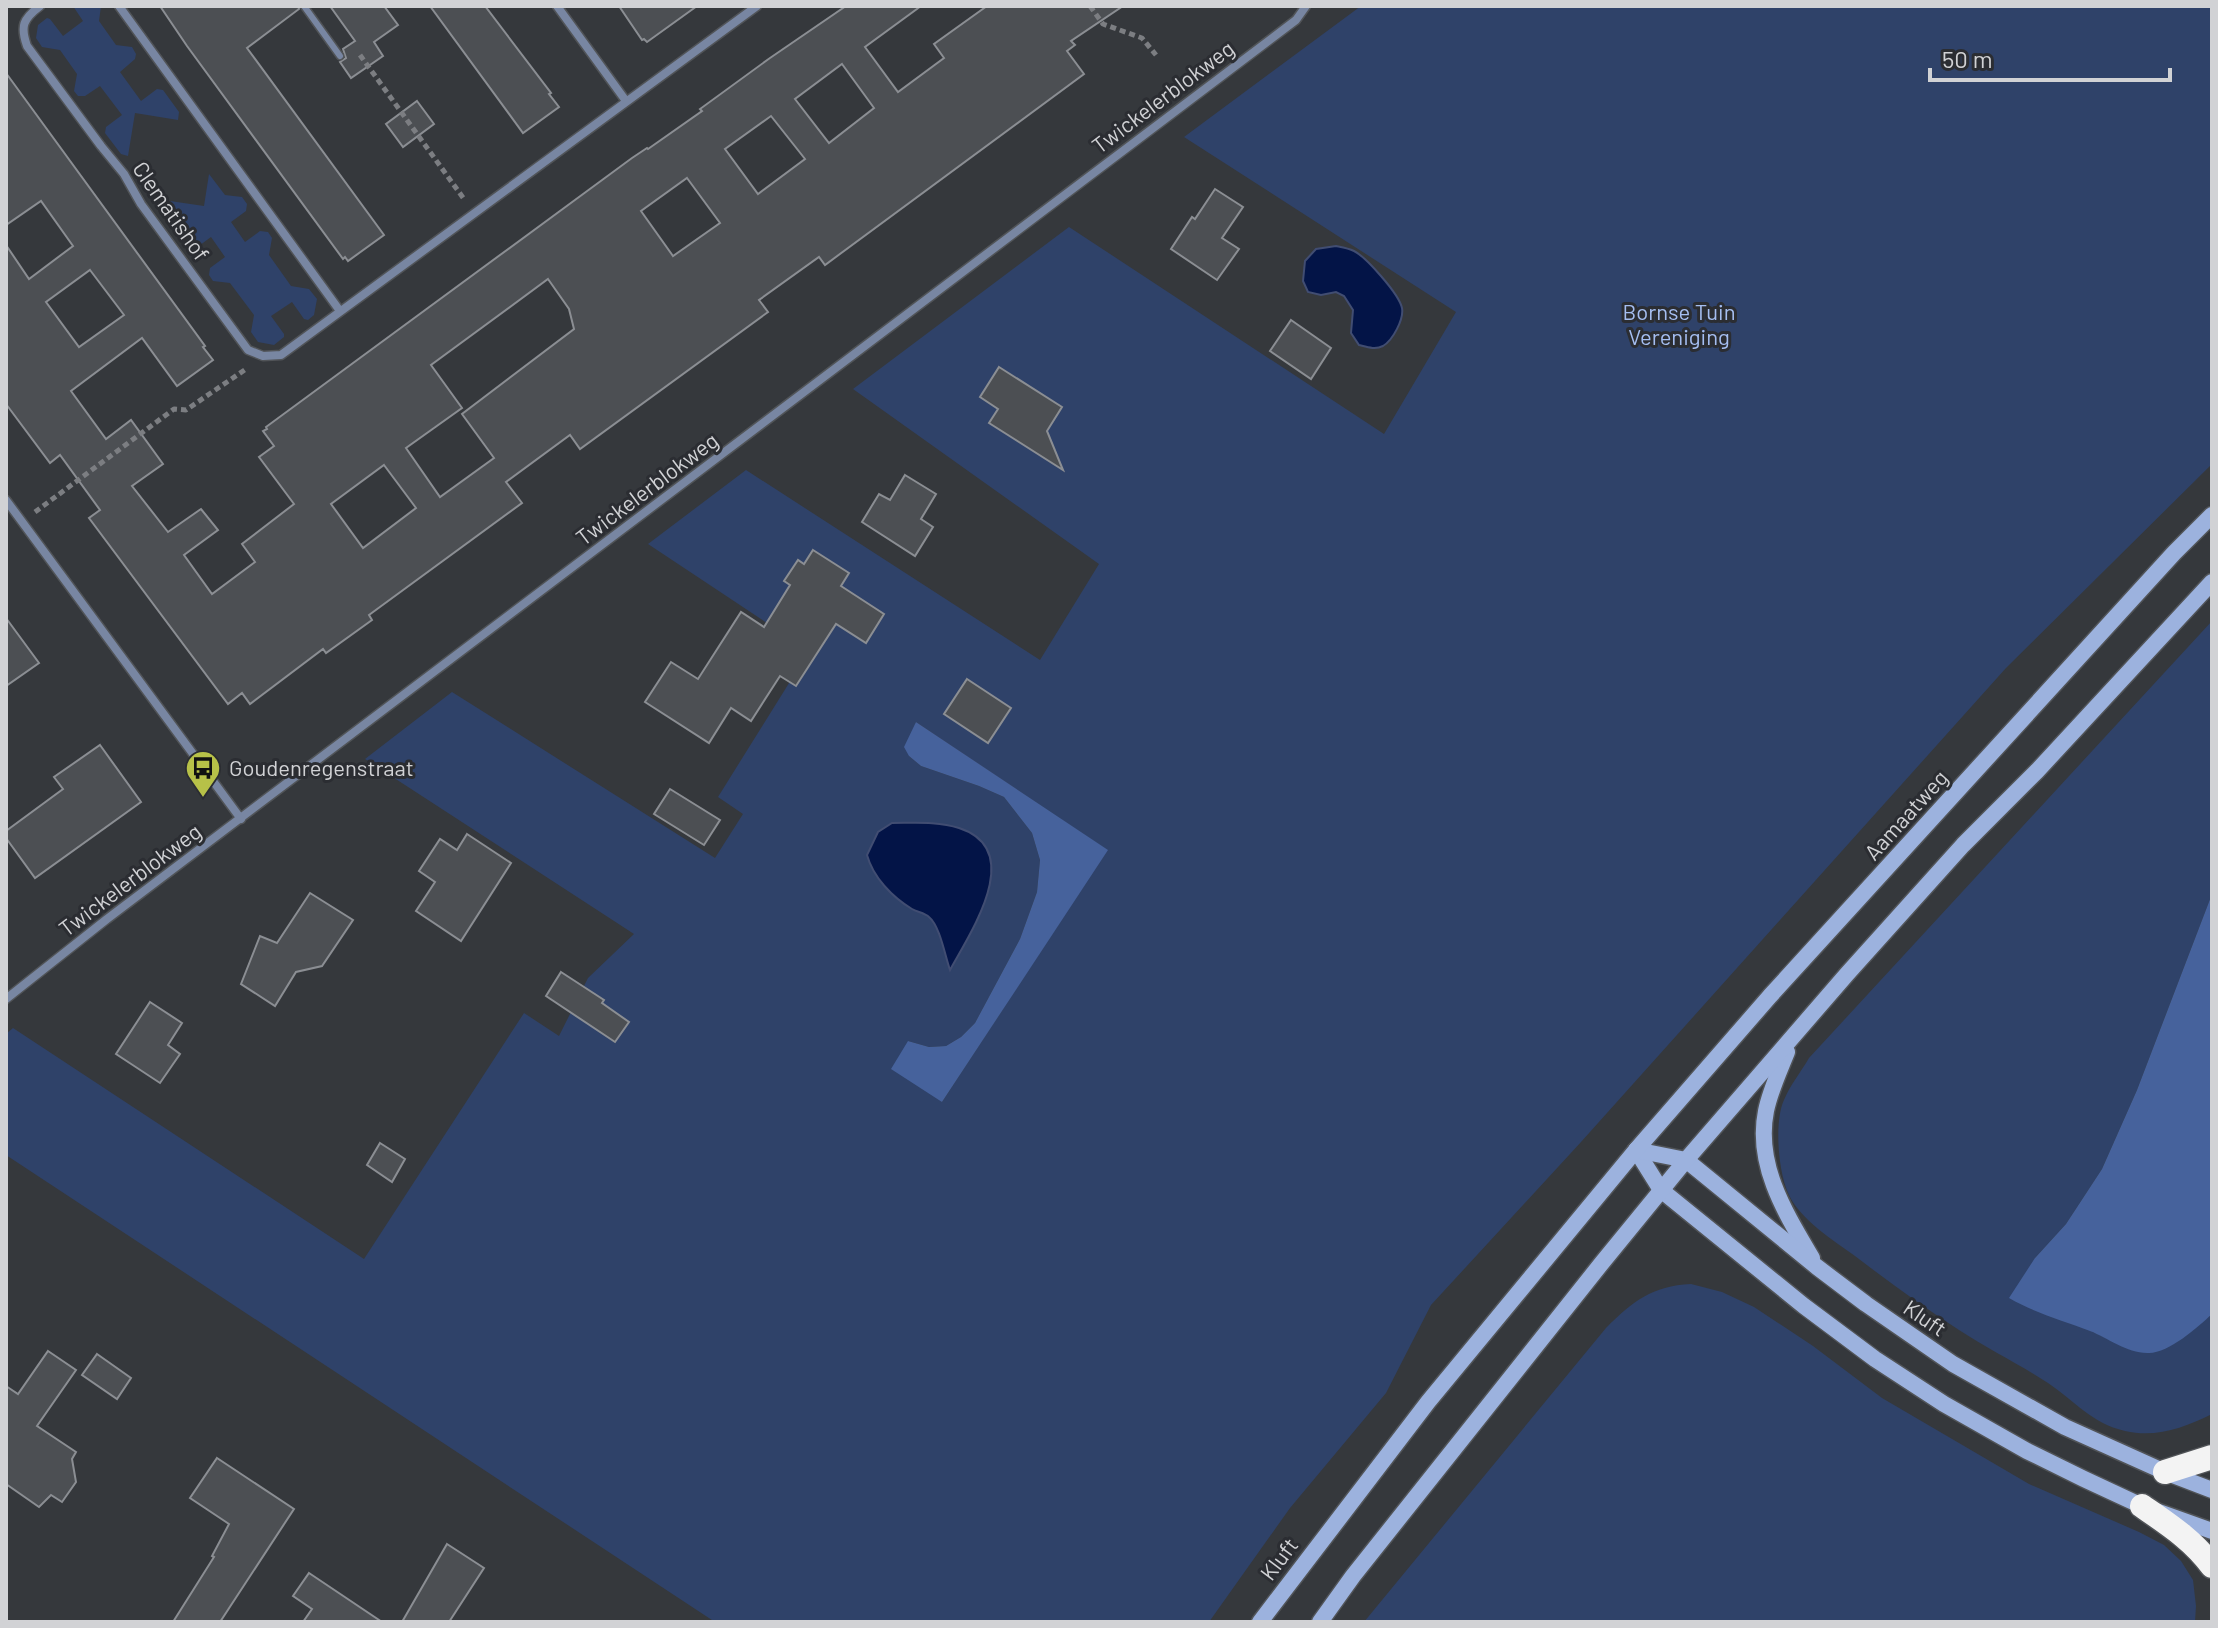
<svg xmlns="http://www.w3.org/2000/svg" width="2218" height="1628" font-family="Barlow,sans-serif">
<style>
.green{fill:#2f4269;fill-rule:evenodd}
.forest{fill:#46629c}
.water{fill:#031447;stroke:#414d72;stroke-width:2}
.building{fill:#4c4f53;stroke:#8b8e93;stroke-width:2;fill-rule:evenodd}
.lines{fill:none;stroke-linecap:round;stroke-linejoin:round}
.lane-casing{stroke:#515458;stroke-width:9}
.street-casing{stroke:#515458;stroke-width:11}
.secondary-casing{stroke:#515458;stroke-width:19}
.highway-casing{stroke:#515458;stroke-width:27}
.path{stroke:#7c7e82;stroke-width:5;stroke-dasharray:6 4;stroke-linecap:butt}
.lane{stroke:#7886a2;stroke-width:6}
.street{stroke:#7886a2;stroke-width:8}
.secondary{stroke:#9cb2de;stroke-width:16}
.highway{stroke:#f3f3f3;stroke-width:24}
.labels{text-anchor:middle;stroke-width:6;stroke-linejoin:round;paint-order:stroke}
.street-label{font-size:22px;fill:#d1d2d5;stroke:#2b2d32}
.park-label{font-size:22px;fill:#a5bef1;stroke:#2b2d32}
.poi-label{font-size:22px;fill:#d1d2d5;stroke:#2b2d32;text-anchor:start}
</style>
<rect width="100%" height="100%" fill="#35383c"/>
<g class="green">
<polygon points="73,6 101,6 99,21 116,45 132,47 136,54 135,59 120,72 141,101 157,89 163,90 179,112 178,120 135,113 128,156 121,154 105,133 106,127 122,115 100,86 85,96 78,96 74,91 77,74 60,50 42,47 36,38 38,25 47,18 50,19 63,36 83,21"/>
<path d="M1361 6H2212V464L2006 668 1581 1142 1431 1305 1386 1393 1290 1508 1209 1622H715L6 1155V1034L13 1028 364 1259 524 1013 559 1036 588 978 634 934 365 759 452 692 715 858 743 814 718 797 809 651 648 544 746 470 1040 660 1099 564 853 389 1069 227 1384 434 1456 312 1184 137ZM916 722 1107 850 942 1102 908 1041 929 1047 946 1046 961 1037 975 1023 1020 939 1037 892 1040 860 1032 833 1004 797 979 786 921 766 909 756ZM940 824 971 833 950 969 938 930 929 916Z"/>
<polygon points="209,174 225,195 242,197 247,204 246,211 231,222 245,242 260,231 268,232 272,238 269,255 291,286 309,289 317,299 314,315 308,320 304,319 292,302 271,316 284,334 284,337 274,345 258,342 251,332 254,315 230,283 213,281 209,275 210,268 225,257 211,237 196,248 188,247 183,241 187,224 170,201 204,206"/>
<path d="M2212 621V894L2137 1090 2102 1169 2066 1224 2035 1258 2093 1332 2130 1349 2183 1338 2212 1314V1414C2184 1428 2156 1438 2125 1431 2091 1423 2075 1401 2048 1383 2019 1364 1988 1349 1959 1330 1923 1307 1889 1282 1855 1256 1834 1241 1800 1219 1789 1195 1778 1173 1774 1121 1784 1100 1790 1085 1801 1072 1809 1058Z"/>
<path d="M1691 1284 1722 1292 1754 1307 1813 1346 1882 1398 2029 1484 2139 1532 2164 1545 2181 1561 2193 1580 2196 1606 2195 1622H1364L1606 1328C1633 1301 1652 1286 1691 1284Z"/>
</g>
<g class="forest">
<polygon points="916,722 1108,850 942,1102 891,1069 908,1041 929,1047 946,1046 961,1037 975,1023 1020,939 1037,892 1040,860 1032,833 1004,797 979,786 921,766 909,756 904,747"/>
<path d="M2212 894V1314C2198 1327 2169 1353 2149 1353 2128 1354 2108 1338 2090 1331 2062 1320 2035 1313 2009 1298L2035 1258 2066 1224 2102 1169 2137 1090Z"/>
</g>
<g class="water">
<path d="M1336 246C1341 247 1348 248 1354 251 1366 257 1399 294 1402 308 1404 319 1393 340 1383 346 1375 350 1367 347 1359 345L1351 333 1353 310 1344 296 1336 292 1321 295 1308 292 1303 281 1305 261 1316 249Z"/>
<path d="M892 823C914 823 938 821 959 828 1027 850 970 933 950 970 945 956 940 926 929 917 925 913 917 912 912 909 892 897 873 877 867 855L878 832Z"/>
</g>
<g class="building">
<polygon points="160,6 298,6 299,9 247,48 384,235 348,261 345,257 343,259 187,46"/>
<polygon points="330,6 384,6 398,25 374,42 383,56 351,78 340,62 346,58 343,49 355,41"/>
<polygon points="430,6 485,6 551,93 549,94 559,107 523,133"/>
<polygon points="619,6 697,6 647,42 644,39 642,40"/>
<path d="M846 6H921L865 47 898 92 944 58 934 44 987 6H1123L1071 41 1075 45 1067 51 1084 74 825 265 819 257 759 300 768 312 580 449 570 435 506 482 522 503 369 615 372 620 326 653 323 649 250 704 242 693 228 704 89 518 100 510 60 455 50 463 6 404V245L29 279 73 246 41 201 6 225V73L205 346 203 347 213 360 177 386 142 338 71 391 106 439 131 420 163 464 132 486 168 532 201 509 218 530 184 555 212 594 255 562 242 544 294 504 259 457 274 446 263 431 267 429 266 427 632 158 647 148 648 149 702 111 700 109 770 58ZM842 64 874 108 829 143 795 99ZM771 116 805 159 758 194 725 149ZM687 178 720 223 673 256 641 211ZM90 270 124 315 79 347 46 302ZM548 279 569 309 574 329 462 414 494 458 440 497 406 448 462 408 431 365ZM384 465 416 508 363 548 331 504Z"/>
<polygon points="417,101 434,124 403,147 386,124"/>
<polygon points="1215,189 1243,207 1222,238 1239,249 1217,280 1171,249 1192,217 1195,219"/>
<polygon points="1291,320 1331,348 1311,379 1270,351"/>
<polygon points="999,367 1062,407 1047,431 1063,470 989,423 998,409 980,397"/>
<polygon points="905,475 936,494 921,519 933,527 915,556 862,522 879,494 890,500"/>
<polygon points="813,550 849,573 841,586 884,614 866,643 836,624 796,686 780,676 751,721 731,708 709,743 645,702 671,662 698,679 741,612 764,627 790,585 784,581 798,560 804,564"/>
<polygon points="6,618 39,663 6,686"/>
<polygon points="967,679 1011,708 988,743 944,714"/>
<polygon points="100,745 141,802 35,878 6,838 6,831 63,789 54,777"/>
<polygon points="670,789 720,820 704,845 654,814"/>
<polygon points="467,834 511,863 461,941 416,911 435,882 419,871 440,839 457,850"/>
<polygon points="310,893 353,920 322,966 296,972 275,1006 241,984 260,936 277,943"/>
<polygon points="561,972 604,1000 602,1003 629,1022 615,1042 546,996"/>
<polygon points="150,1002 182,1023 168,1045 180,1054 160,1083 116,1054"/>
<polygon points="380,1143 405,1159 392,1182 367,1165"/>
<polygon points="48,1351 76,1370 37,1426 76,1452 72,1459 76,1482 62,1502 51,1495 39,1507 6,1484 6,1386 18,1394"/>
<polygon points="97,1354 131,1378 117,1399 82,1375"/>
<polygon points="217,1458 294,1509 220,1622 173,1622 214,1557 212,1556 229,1524 190,1498"/>
<polygon points="447,1544 484,1568 449,1622 402,1622"/>
<polygon points="309,1573 382,1622 303,1622 312,1609 293,1596"/>
</g>
<g class="lines">
<g class="lane-casing">
<polyline id="lane" points="304,6 340,56"/>
</g>
<g class="street-casing">
<g id="street">
<path d="M40 6C23 19 20 26 27 46L101 146 124 174 141 204 248 350 263 356 281 355 757 6"/>
<polyline points="119,6 340,311"/>
<polyline points="557,6 626,101"/>
<polyline points="6,500 241,819"/>
<polyline points="6,999 107,919 1296,20 1306,6"/>
</g>
</g>
<g class="secondary-casing">
<g id="secondary">
<path d="M1787 1052C1779 1072 1770 1091 1766 1111 1755 1165 1786 1214 1812 1258"/>
<polyline points="1636,1150 1661,1190 1804,1306 1875,1359 1944,1404 2027,1451 2084,1479 2142,1506 2212,1531"/>
<polyline points="1636,1150 1686,1160 1817,1267 1866,1304 1953,1364 2065,1427 2165,1472 2212,1490"/>
<polyline points="1260,1622 1428,1402 1636,1150 1770,996 2174,553 2212,515"/>
<polyline points="1320,1622 1353,1576 1601,1264 1686,1160 1847,974 1963,845 2037,771 2212,582"/>
</g>
</g>
<g class="highway-casing">
<g id="highway">
<polyline points="2165,1472 2212,1457"/>
<path d="M2142 1506C2168 1524 2193 1540 2212 1566"/>
</g>
</g>
<g class="path">
<polyline points="1090,6 1103,24 1142,38 1156,55"/>
<polyline points="360,55 464,199"/>
<polyline points="35,512 174,409 186,410 246,369"/>
</g>
<use href="#lane" class="lane"/>
<use href="#street" class="street"/>
<use href="#secondary" class="secondary"/>
<use href="#highway" class="highway"/>
</g>
<defs>
<g id="bus-pin" transform="scale(1.8)"><path d="M0 17L-7.5 6A9.5 9.5 0 1 1 7.5 6Z" fill="#b7c148" stroke="#2b2d32"/><path d="M-5-6H5V4H4V6H2V4H-2V6H-4V4H-5ZM-3.5-4V0h7V-4ZM-3.5 1.2v1.5H-2V1.2ZM2 1.2v1.5H3.5V1.2Z" fill="#111"/></g>
</defs>
<g fill-rule="evenodd">
<use href="#bus-pin" x="203" y="768"/>
</g>
<g class="labels">
<g class="street-label">
<text transform="translate(1163 97) rotate(-37)" y="8">Twickelerblokweg</text>
<text transform="translate(171 211) rotate(55)" y="8">Clematishof</text>
<text transform="translate(647 489) rotate(-37)" y="8">Twickelerblokweg</text>
<text transform="translate(1906 815) rotate(-48)" y="8">Aamaatweg</text>
<text transform="translate(130 880) rotate(-37)" y="8">Twickelerblokweg</text>
<text transform="translate(1925 1318) rotate(34)" y="8">Kluft</text>
<text transform="translate(1279 1559) rotate(-53)" y="8">Kluft</text>
</g>
<g class="park-label">
<text x="1679" y="320">Bornse Tuin<tspan x="1679" dy="25">Vereniging</tspan></text>
</g>
<g class="poi-label">
<text x="229" y="776">Goudenregenstraat</text>
</g>
</g>
<rect width="2218" height="1628" fill="none" stroke="#d1d2d5" stroke-width="16"/>
<path d="M1930 68v12h240v-12" fill="none" stroke="#d1d2d5" stroke-width="4"/>
<text x="1942" y="68" font-size="24" fill="#d1d2d5" stroke="#2b2d32" stroke-width="6" paint-order="stroke">50 m</text>
</svg>
